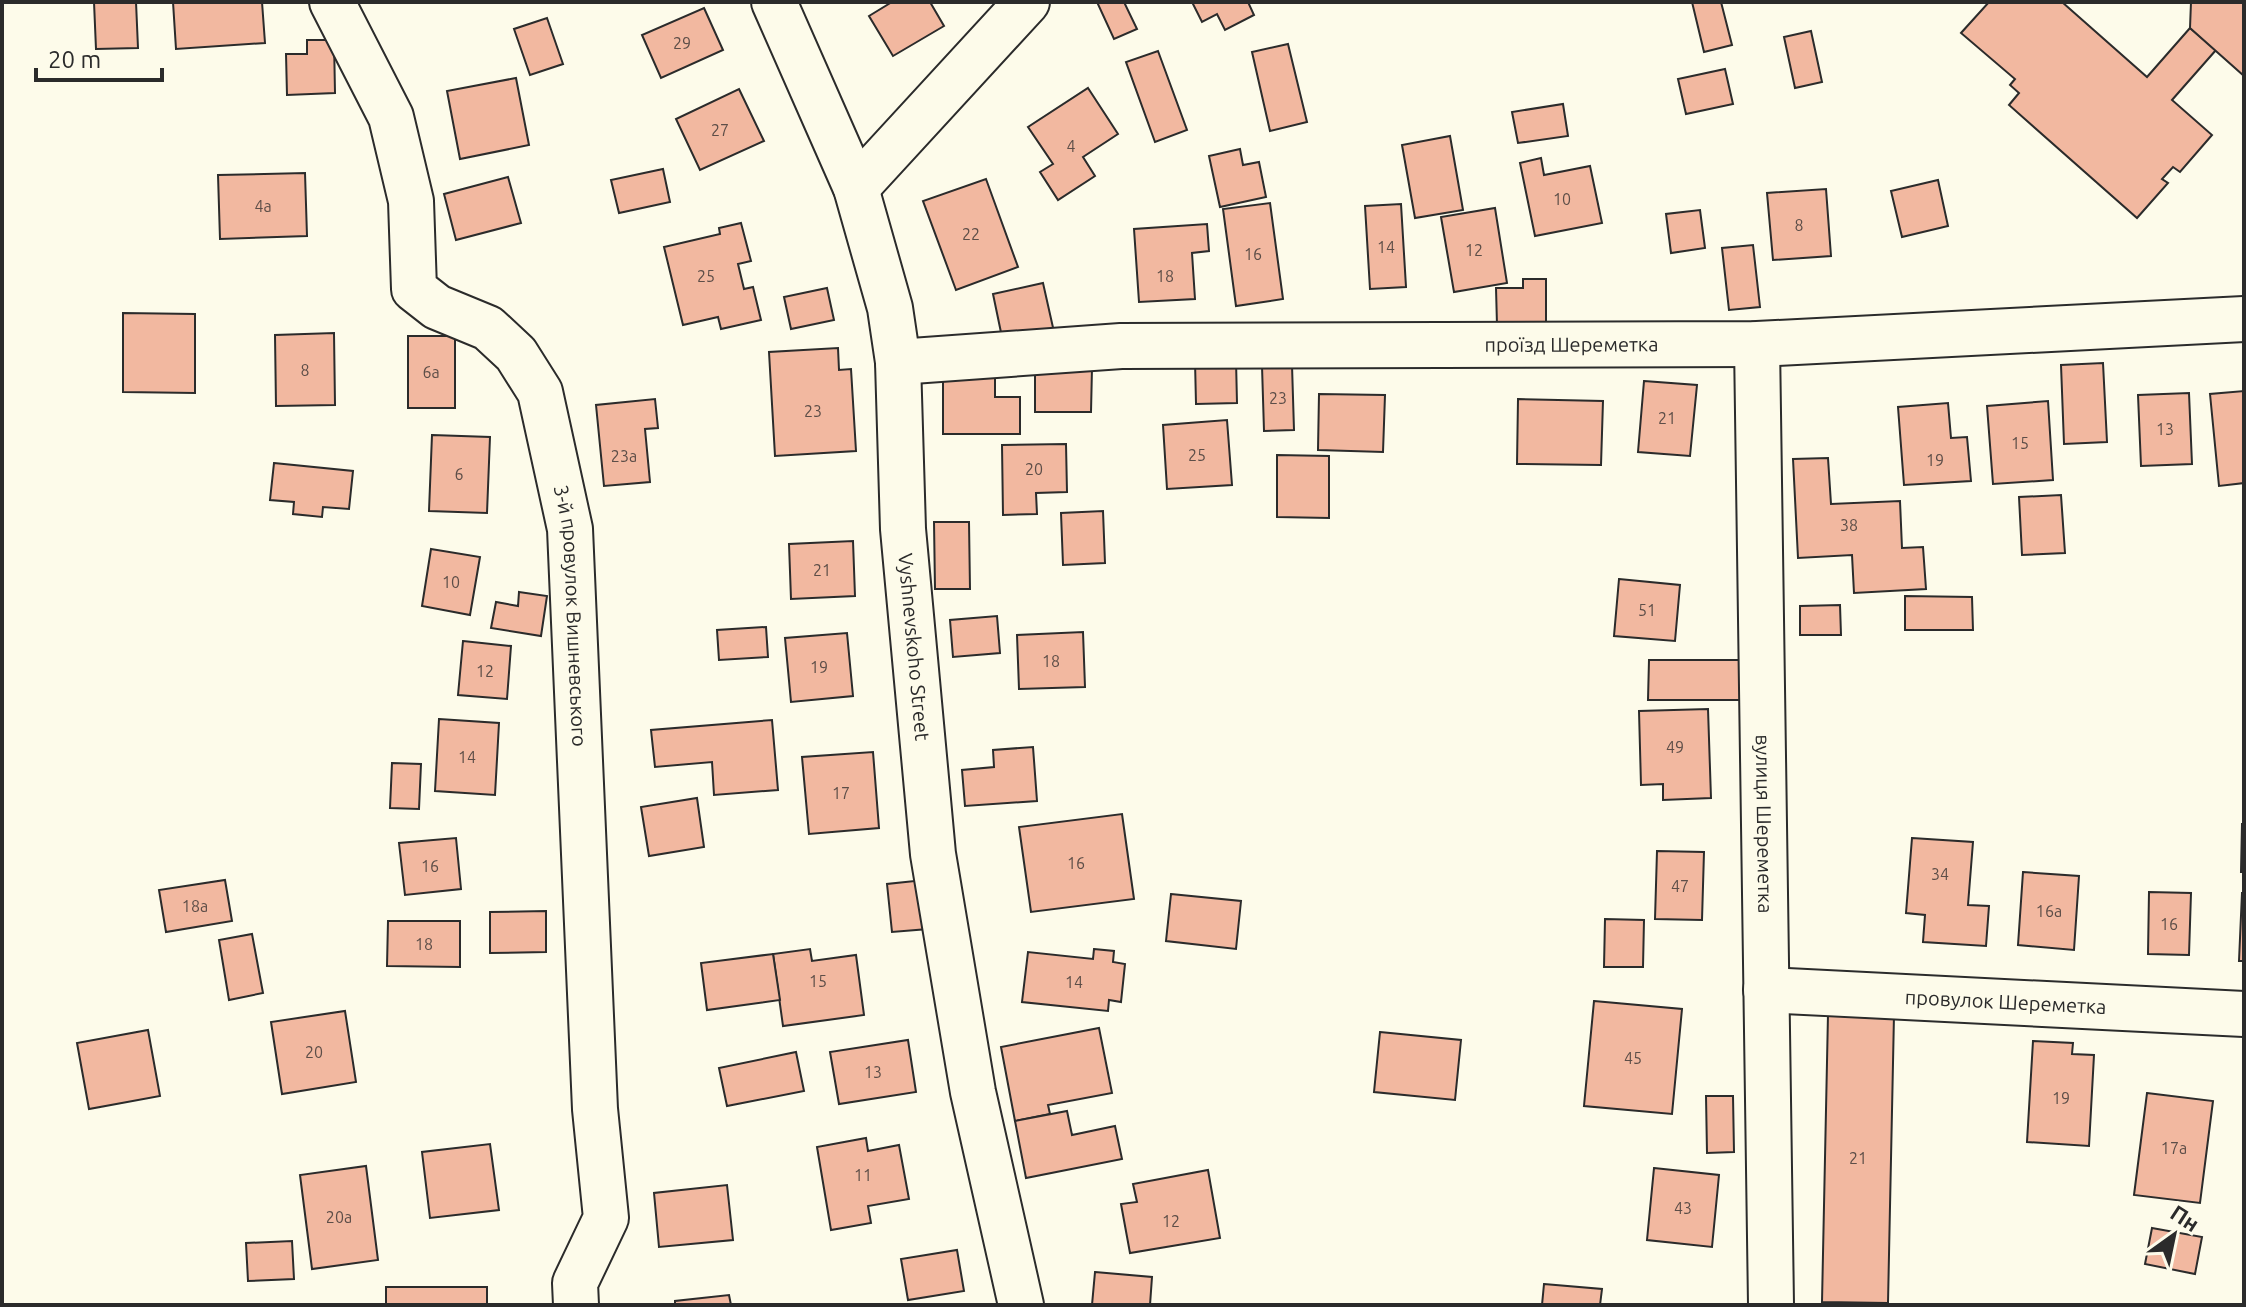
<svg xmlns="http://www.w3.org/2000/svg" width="2246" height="1307" font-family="Ubuntu,sans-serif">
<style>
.building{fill:#f2b8a0;stroke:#2b2b2b;stroke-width:2}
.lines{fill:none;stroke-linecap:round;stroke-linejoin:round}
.minor-casing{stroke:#2b2b2b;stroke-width:48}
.minor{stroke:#fdfbea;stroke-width:44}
.labels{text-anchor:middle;stroke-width:6;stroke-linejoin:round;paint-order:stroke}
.number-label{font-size:16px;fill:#5d4e48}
.street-label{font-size:20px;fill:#2b2b2b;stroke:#fdfbea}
</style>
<rect width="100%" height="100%" fill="#fdfbea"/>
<g class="building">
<polygon points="94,2 136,2 138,48 96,49"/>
<polygon points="173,2 262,2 265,43 176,49"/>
<polygon points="892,2 930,2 944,26 893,56 869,16"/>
<polygon points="1097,2 1124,2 1137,29 1114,39"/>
<polygon points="1192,2 1248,2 1254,15 1225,30 1217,14 1202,22"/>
<polygon points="1692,2 1721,2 1732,45 1704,52"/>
<polygon points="1989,2 2062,2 2147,77 2190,28 2216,50 2172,100 2212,135 2180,172 2173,167 2162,179 2168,183 2137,218 2009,105 2019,93 2010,85 2015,79 1961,33"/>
<polygon points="2191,2 2244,2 2244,76 2190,28"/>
<polygon points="704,8 723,50 661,78 642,35"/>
<polygon points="547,18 563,64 530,75 514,29"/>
<polygon points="1811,31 1822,82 1795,88 1784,37"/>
<polygon points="307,40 334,40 335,93 287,95 286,54 307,54"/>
<polygon points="1288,44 1307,122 1270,131 1252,52"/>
<polygon points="1158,51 1187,130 1155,142 1126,62"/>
<polygon points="1725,69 1733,104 1686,114 1678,79"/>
<polygon points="516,78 529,145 460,159 447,91"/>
<polygon points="1088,88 1118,134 1083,157 1095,176 1058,200 1040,172 1053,164 1028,127"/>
<polygon points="739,89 764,141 700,170 676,119"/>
<polygon points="1563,104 1568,136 1518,143 1512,112"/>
<polygon points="1450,136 1463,210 1415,218 1402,145"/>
<polygon points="1240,149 1243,165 1259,162 1266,197 1220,207 1209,156"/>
<polygon points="1541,158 1544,175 1590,166 1602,223 1535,236 1520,163"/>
<polygon points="663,169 670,202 619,213 611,180"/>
<polygon points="305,173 307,236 220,239 218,175"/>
<polygon points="508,177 521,223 456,240 444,194"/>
<polygon points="986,179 1018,267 956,290 923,201"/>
<polygon points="1938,180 1948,226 1902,237 1891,191"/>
<polygon points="1826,189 1831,256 1773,260 1767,193"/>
<polygon points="1270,203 1283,299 1236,306 1223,209"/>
<polygon points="1401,204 1406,287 1370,289 1365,206"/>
<polygon points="1495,208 1507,283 1454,292 1441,217"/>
<polygon points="1700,210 1705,248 1671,253 1666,214"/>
<polygon points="741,223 751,261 738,264 744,289 753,287 761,320 721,329 718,317 683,325 664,247 720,234 719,228"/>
<polygon points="1207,224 1209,251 1192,253 1195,299 1139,302 1134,229"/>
<polygon points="1753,245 1760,307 1729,310 1722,248"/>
<polygon points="1523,279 1546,279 1546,325 1497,325 1496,288 1523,288"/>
<polygon points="1043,283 1054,332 1003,342 993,294"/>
<polygon points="827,288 834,320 791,329 784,297"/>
<polygon points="123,313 195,314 195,393 123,392"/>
<polygon points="334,333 335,405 276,406 275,335"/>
<rect x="408" y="336" width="47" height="72"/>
<polygon points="838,348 839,370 851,369 856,451 775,456 769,352"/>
<polygon points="1236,360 1237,403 1196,404 1195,361"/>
<polygon points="2103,363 2107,442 2064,444 2061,365"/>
<polygon points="1292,365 1294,430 1264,431 1262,366"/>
<polygon points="1035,368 1092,368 1091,412 1035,412"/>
<polygon points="943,376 995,376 995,397 1020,397 1020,434 943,434"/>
<polygon points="1644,381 1697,385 1690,456 1638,452"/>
<polygon points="2244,391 2244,483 2219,486 2210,394"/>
<polygon points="2189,393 2192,464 2141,466 2138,395"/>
<polygon points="1319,394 1385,395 1383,452 1318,450"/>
<polygon points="655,399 658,428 645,429 650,482 604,486 596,405"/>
<polygon points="1518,399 1603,401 1601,465 1517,464"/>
<polygon points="2048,401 2053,480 1993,484 1987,406"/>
<polygon points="1948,403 1951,438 1967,437 1971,481 1904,485 1898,407"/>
<polygon points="1227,420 1232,485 1167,489 1163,425"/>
<polygon points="432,435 490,437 487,513 429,511"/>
<polygon points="1066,444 1067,492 1036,493 1037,514 1003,515 1002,445"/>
<polygon points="1277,455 1329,456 1329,518 1277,517"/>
<polygon points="1828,458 1831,504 1900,501 1902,548 1923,547 1926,589 1854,593 1852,555 1798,558 1793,459"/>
<polygon points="274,463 353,471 349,509 323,507 322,517 293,514 294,502 270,500"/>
<polygon points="2061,495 2065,553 2022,555 2019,497"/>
<polygon points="1103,511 1105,563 1063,565 1061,513"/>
<polygon points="934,522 969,522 970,589 935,589"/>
<polygon points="853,541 855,596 791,599 789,544"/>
<polygon points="431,549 480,557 470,615 422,606"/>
<polygon points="1619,579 1680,585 1675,641 1614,636"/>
<polygon points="519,592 547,596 541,636 491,628 496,602 518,606"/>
<polygon points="1905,596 1972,597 1973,630 1905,630"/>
<polygon points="1840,605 1841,635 1800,635 1800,606"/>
<polygon points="997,616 1000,653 953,657 950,620"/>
<polygon points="766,627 768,657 719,660 717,630"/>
<polygon points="1083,632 1085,687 1019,689 1017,635"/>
<polygon points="847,633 853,696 791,702 785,638"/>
<polygon points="463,641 511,646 507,699 458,695"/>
<polygon points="1649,660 1747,660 1747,700 1648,700"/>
<polygon points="1708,709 1711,798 1663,800 1663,784 1641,785 1639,711"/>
<polygon points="439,719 499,723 495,795 435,791"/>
<polygon points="772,720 778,790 714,795 712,762 655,767 651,730"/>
<polygon points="1033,747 1037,801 965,806 962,770 994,767 993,750"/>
<polygon points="873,752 879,828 809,834 802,757"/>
<polygon points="392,763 421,764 419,809 390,808"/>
<polygon points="697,798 704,847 649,856 641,807"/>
<polygon points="1122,814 1134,899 1031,912 1019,827"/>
<polygon points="2242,824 2244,824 2244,872 2241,872"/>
<polygon points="456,838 461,889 405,895 399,843"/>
<polygon points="1912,838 1973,842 1968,905 1989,906 1986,946 1923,942 1925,915 1906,913"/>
<polygon points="1657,851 1704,852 1702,920 1655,919"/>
<polygon points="2023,872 2079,876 2074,950 2018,945"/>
<polygon points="225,880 232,921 166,932 159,890"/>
<polygon points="924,880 928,929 892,932 887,884"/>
<polygon points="2149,892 2191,893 2189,955 2148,954"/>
<polygon points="2242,893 2244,893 2244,961 2239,961"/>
<polygon points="1171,894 1241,901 1236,949 1166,941"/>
<polygon points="546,911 546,952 490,953 490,912"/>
<polygon points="1605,919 1644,920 1643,967 1604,967"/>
<polygon points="388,921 460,921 460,967 387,966"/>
<polygon points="252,934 263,993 229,1000 219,940"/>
<polygon points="810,949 812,961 856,955 864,1015 783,1026 773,954"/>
<polygon points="1094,949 1114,951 1113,962 1125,964 1121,1002 1109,1000 1108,1011 1022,1002 1028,952 1093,959"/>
<polygon points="773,954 780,1000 707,1010 701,963"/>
<polygon points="1594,1001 1682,1009 1672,1114 1584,1106"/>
<polygon points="345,1011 356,1082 282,1094 271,1022"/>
<polygon points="1828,1014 1894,1015 1888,1303 1822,1302"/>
<polygon points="1099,1028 1112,1093 1048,1105 1050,1114 1015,1121 1001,1047"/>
<polygon points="148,1030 160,1096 89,1109 77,1043"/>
<polygon points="1380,1032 1461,1040 1455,1100 1374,1092"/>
<polygon points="908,1040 916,1092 839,1104 830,1052"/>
<polygon points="2033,1041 2073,1043 2072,1054 2094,1055 2089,1146 2027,1142"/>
<polygon points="796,1052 804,1091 727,1106 719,1068"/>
<polygon points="2147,1093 2213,1101 2200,1203 2134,1195"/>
<polygon points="1706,1096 1733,1096 1734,1152 1707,1153"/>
<polygon points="1067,1111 1072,1135 1115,1126 1122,1159 1026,1178 1015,1121"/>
<polygon points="866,1138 868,1151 899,1145 909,1199 868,1206 871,1223 831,1230 817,1147"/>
<polygon points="490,1144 499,1210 430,1218 422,1152"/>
<polygon points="366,1166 378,1260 312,1269 300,1175"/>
<polygon points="1654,1168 1719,1175 1712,1247 1647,1240"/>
<polygon points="1208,1170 1220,1238 1130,1253 1121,1204 1137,1202 1133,1184"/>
<polygon points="727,1185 733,1240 659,1247 654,1193"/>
<polygon points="2152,1228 2202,1237 2195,1274 2145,1264"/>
<polygon points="292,1241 294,1279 248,1281 246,1243"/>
<polygon points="957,1250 964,1291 908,1300 901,1259"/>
<polygon points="1095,1272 1152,1277 1150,1305 1092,1305"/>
<polygon points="1544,1284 1602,1289 1600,1305 1542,1305"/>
<rect x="386" y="1287" width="101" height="18"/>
<polygon points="729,1295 731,1305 675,1305 675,1301"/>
</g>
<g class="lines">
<g class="minor-casing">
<g id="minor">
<path id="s1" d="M332 2 391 117 411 201 414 289 437 307 488 328 516 354 540 392 570 529 595 1109 606 1218 575 1283 576 1305"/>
<path id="s2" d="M774 2 856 188 890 308 898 362 903 529 933 854 973 1092 1021 1305"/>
<polyline points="856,188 1027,2"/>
<path id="s3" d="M1757 344 1771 1305"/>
<path id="s4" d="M898 362 1121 346 1757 344 2244 319"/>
<path id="s5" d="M1766 990 2244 1014"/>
</g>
</g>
<use href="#minor" class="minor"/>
</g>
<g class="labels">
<g class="number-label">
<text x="682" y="49">29</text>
<text x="720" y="136">27</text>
<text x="1071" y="152">4</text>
<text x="1562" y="205">10</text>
<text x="263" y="212">4а</text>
<text x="1799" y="231">8</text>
<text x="971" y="240">22</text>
<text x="1386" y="253">14</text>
<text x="1474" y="256">12</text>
<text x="1253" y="260">16</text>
<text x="706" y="282">25</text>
<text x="1165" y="282">18</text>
<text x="305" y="376">8</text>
<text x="431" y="378">6а</text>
<text x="1278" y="404">23</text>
<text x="813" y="417">23</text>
<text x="1667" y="424">21</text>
<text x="2165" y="435">13</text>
<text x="2020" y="449">15</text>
<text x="1197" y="461">25</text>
<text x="624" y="462">23а</text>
<text x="1935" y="466">19</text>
<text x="1034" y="475">20</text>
<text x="459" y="480">6</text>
<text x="1849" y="531">38</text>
<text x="822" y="576">21</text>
<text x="451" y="588">10</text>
<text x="1647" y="616">51</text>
<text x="1051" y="667">18</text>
<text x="819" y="673">19</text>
<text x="485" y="677">12</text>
<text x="1675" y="753">49</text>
<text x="467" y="763">14</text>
<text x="841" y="799">17</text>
<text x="1076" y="869">16</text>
<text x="430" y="872">16</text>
<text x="1940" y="880">34</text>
<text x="1680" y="892">47</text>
<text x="195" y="912">18а</text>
<text x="2049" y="917">16а</text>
<text x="2169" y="930">16</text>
<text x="424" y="950">18</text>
<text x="818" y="987">15</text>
<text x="1074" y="988">14</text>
<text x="314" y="1058">20</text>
<text x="1633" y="1064">45</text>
<text x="873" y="1078">13</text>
<text x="2061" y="1104">19</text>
<text x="2174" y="1154">17а</text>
<text x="1858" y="1164">21</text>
<text x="863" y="1181">11</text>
<text x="1683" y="1214">43</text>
<text x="339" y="1223">20а</text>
<text x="1171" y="1227">12</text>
</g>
<g class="street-label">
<text dy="7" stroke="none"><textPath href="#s4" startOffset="674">проїзд Шереметка</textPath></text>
<text dy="7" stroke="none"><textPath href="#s1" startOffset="698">3-й провулок Вишневського</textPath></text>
<text dy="7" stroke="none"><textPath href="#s2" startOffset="668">Vyshnevskoho Street</textPath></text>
<text dy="7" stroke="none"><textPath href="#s3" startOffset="480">вулиця Шереметка</textPath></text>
<text dy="7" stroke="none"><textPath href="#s5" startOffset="240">провулок Шереметка</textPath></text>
</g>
</g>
<rect width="2246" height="1307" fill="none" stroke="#2b2b2b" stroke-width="8"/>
<g transform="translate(2174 1235) rotate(33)" stroke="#fdfbea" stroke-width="6" paint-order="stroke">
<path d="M0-6L14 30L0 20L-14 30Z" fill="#2b2b2b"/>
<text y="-12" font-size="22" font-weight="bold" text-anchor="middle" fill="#2b2b2b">Пн</text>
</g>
<path d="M36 68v12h126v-12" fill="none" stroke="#2b2b2b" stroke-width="4"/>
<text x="48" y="68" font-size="24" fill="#2b2b2b" stroke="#fdfbea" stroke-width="6" paint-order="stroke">20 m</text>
</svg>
